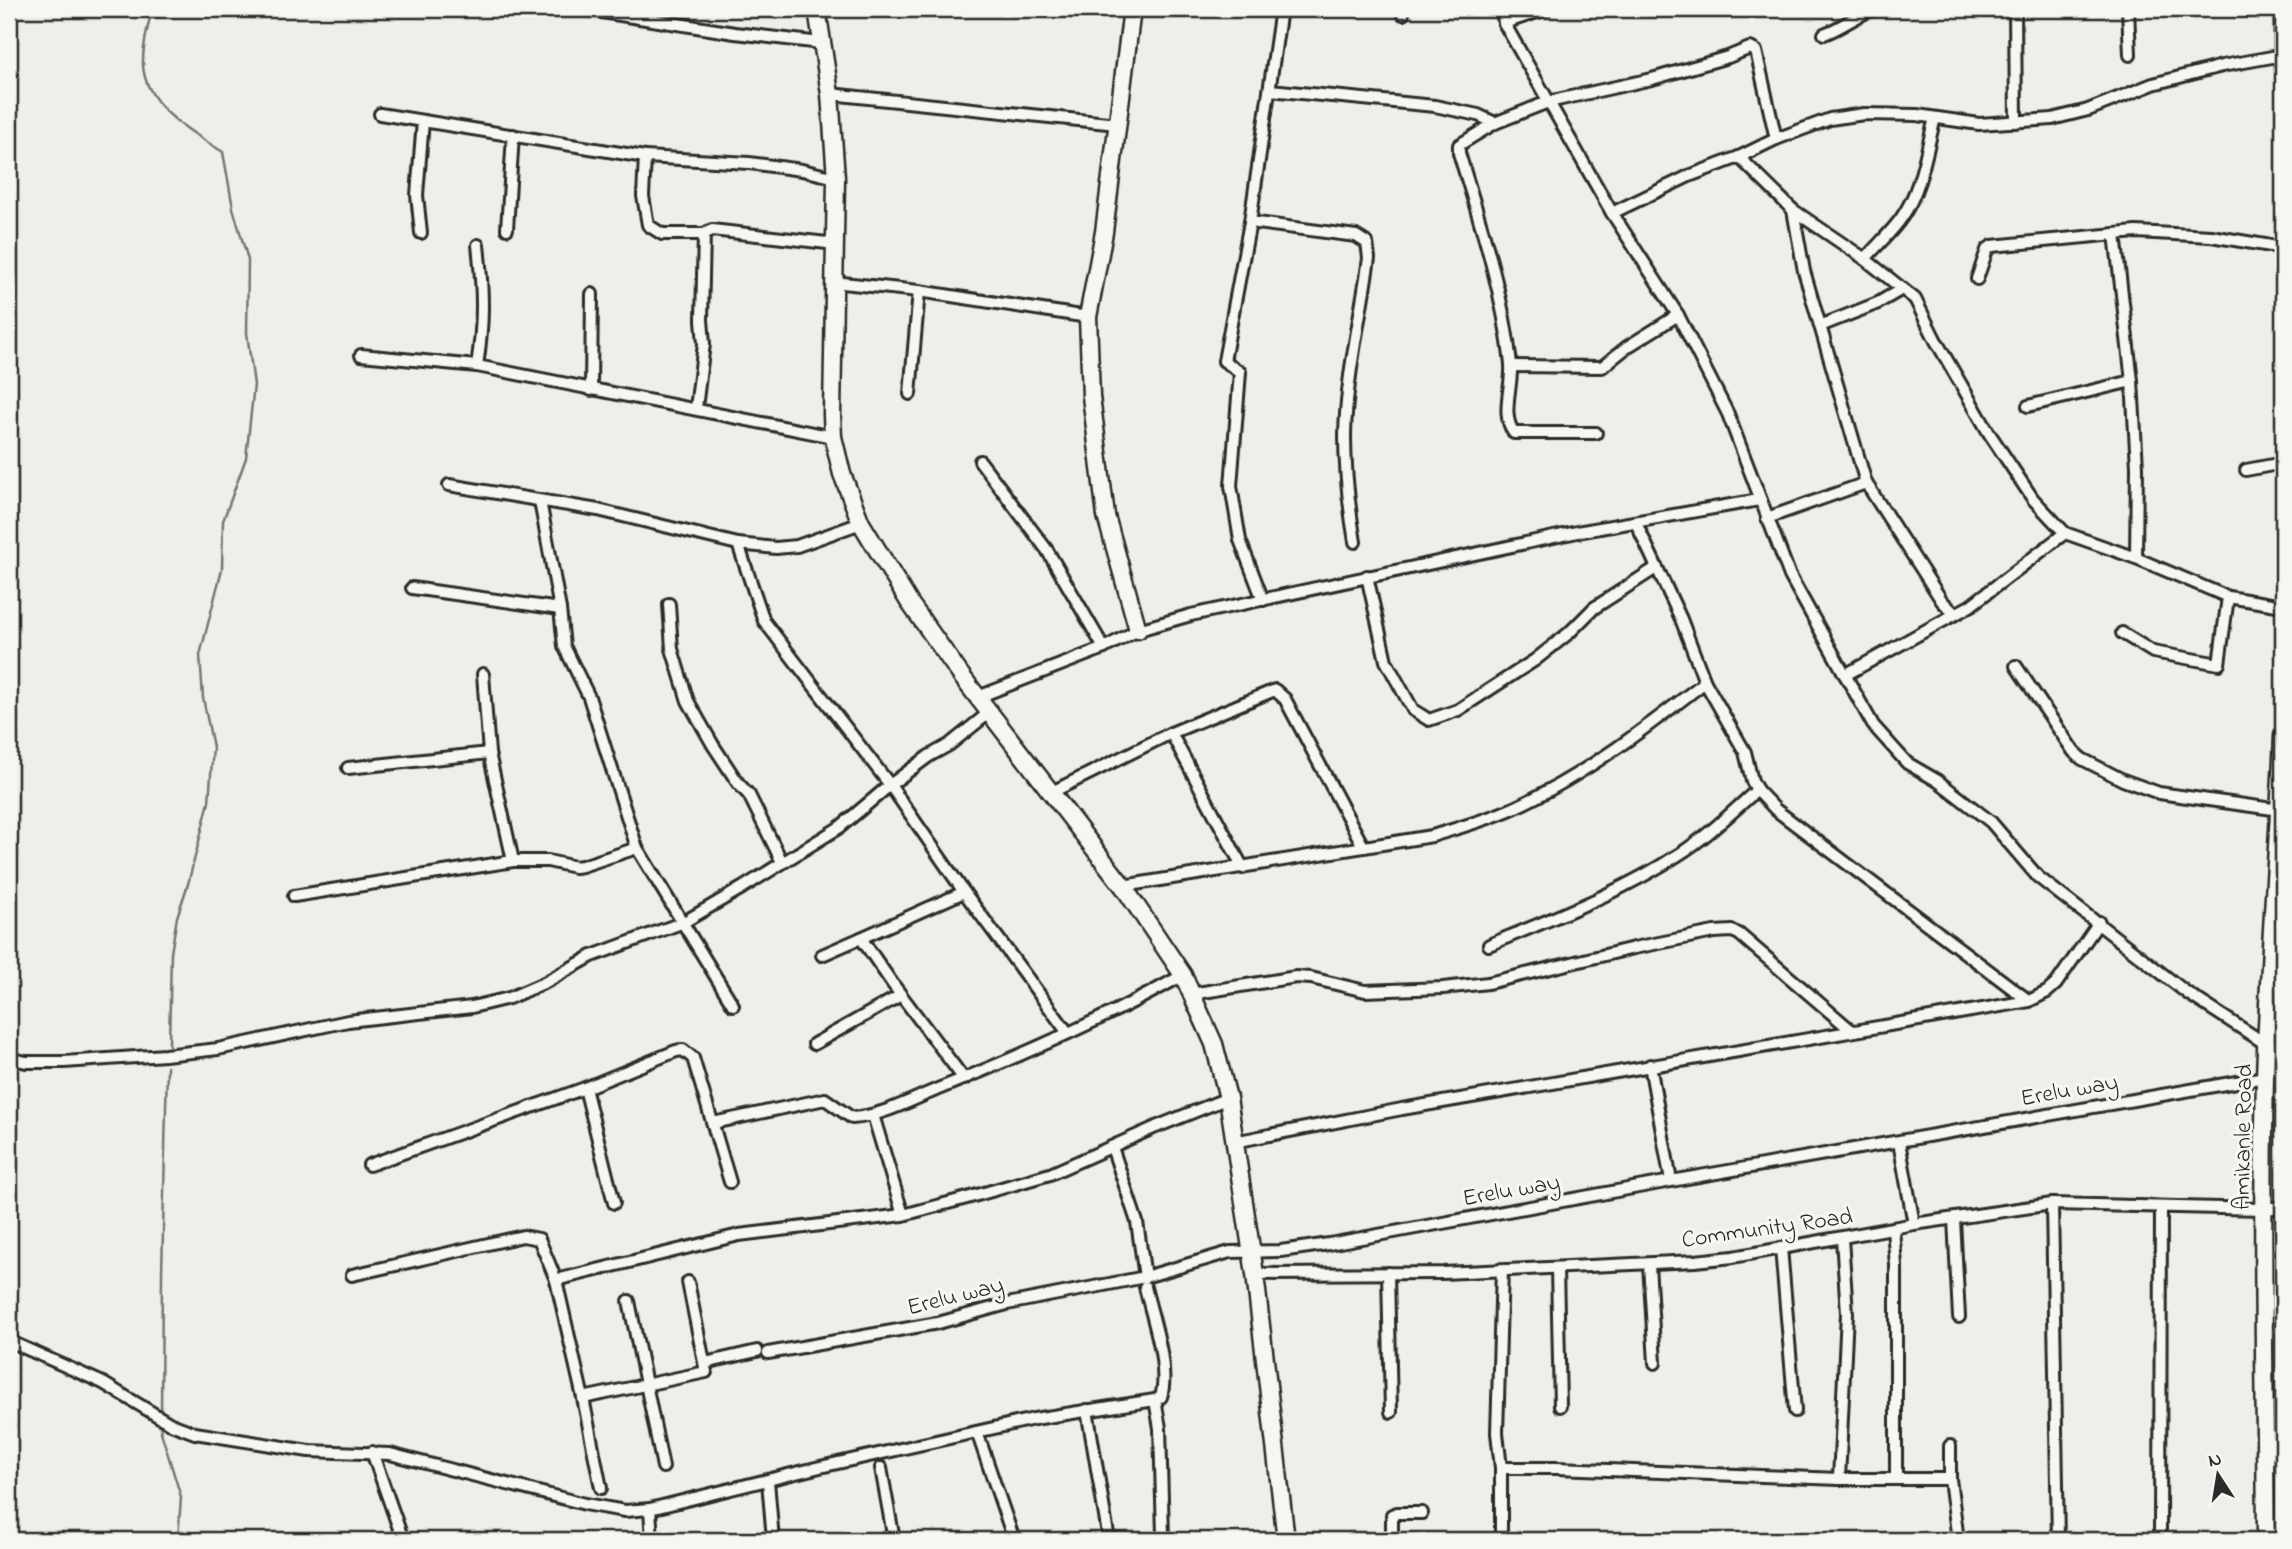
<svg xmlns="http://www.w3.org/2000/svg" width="2292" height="1549" font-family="'Indie Flower',sans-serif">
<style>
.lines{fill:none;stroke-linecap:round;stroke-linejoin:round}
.stream{stroke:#757573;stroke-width:2.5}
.street-casing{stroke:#2b2b2b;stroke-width:16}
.secondary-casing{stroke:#2b2b2b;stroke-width:21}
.street{stroke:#f6f6f2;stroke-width:10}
.secondary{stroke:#f6f6f2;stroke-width:16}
.labels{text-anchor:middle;stroke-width:6;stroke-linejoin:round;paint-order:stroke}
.street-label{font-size:24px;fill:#2b2b2b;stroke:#f6f6f2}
</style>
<rect width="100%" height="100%" fill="#eeeeea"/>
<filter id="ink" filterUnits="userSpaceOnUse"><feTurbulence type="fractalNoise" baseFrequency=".0143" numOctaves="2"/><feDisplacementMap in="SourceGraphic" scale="14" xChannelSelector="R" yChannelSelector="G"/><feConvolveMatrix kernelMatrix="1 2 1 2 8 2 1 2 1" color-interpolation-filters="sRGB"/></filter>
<g filter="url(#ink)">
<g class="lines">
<g class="stream">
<path d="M152 9C148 26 140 56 144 73 152 111 193 133 223 152L233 208 248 260 247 333 254 385 246 458 223 521 222 569 200 655 203 698 213 747 209 802 188 884 177 917 171 953 169 1045"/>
<polyline points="161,1413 162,1273 167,1067"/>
<polyline points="161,1423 161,1432 181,1497 178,1540"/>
</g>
<g class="street-casing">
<g id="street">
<polyline points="582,9 735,33 821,43"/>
<polyline points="1502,9 1504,23 1612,213 1678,315 1728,414 1790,576 1873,725 1907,763 1938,781 1991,822 2038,877 2187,993 2266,1044 2283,1051"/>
<polyline points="2015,9 2016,122"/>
<polyline points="2128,9 2130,55"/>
<polyline points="1403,14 1404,9"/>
<polyline points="1504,23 1547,9"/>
<path d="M1824 34C1843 27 1855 16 1874 9"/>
<polyline points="1270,90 1435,106 1478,115 1495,123"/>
<polyline points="830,94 1117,124"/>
<polyline points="380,114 645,157 749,163 802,170 836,178"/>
<polyline points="645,157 643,196 648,225 662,234 704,234"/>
<polyline points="1739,157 1793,210 1865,259 1915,299 1936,341 1989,433 2033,499 2065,533"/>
<polyline points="1793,210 1804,271 1866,483 1942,601 1955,614"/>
<polyline points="1612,213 1689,176 1739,157 1776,139 1830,119 1864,114 1917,115 1979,124 2052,119 2088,110 2153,84 2222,66 2283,55"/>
<path d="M1250 222 1356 236 1367 243 1369 258C1361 315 1346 378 1345 435 1345 470 1349 507 1355 542"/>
<polyline points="507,229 513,135"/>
<polyline points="421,233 417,195 423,121"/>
<polyline points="2115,234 2132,381 2137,467 2136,558"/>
<path d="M1865 259C1877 245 1892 232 1902 217 1922 188 1926 151 1935 118"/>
<polyline points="1977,279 1987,250 1992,246 2136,232 2211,236 2283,248"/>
<polyline points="833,282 919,291 1088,317"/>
<polyline points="1820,326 1878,303 1902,289"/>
<polyline points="361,355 477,366 833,437"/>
<path d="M477 366C484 320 483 291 478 245"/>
<polyline points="1511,366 1602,367 1627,347 1678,315"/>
<polyline points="591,390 592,294"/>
<polyline points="910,394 919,291"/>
<polyline points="2028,406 2132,381"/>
<polyline points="696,408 704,344 702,320 704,234 712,230 836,244"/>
<path d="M1596 433H1514C1500 414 1513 385 1511 364 1503 292 1480 221 1459 153V145L1495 123 1548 102 1652 79 1728 57 1750 48 1756 51 1776 139"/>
<polyline points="980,461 1047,550 1104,648"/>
<polyline points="2246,470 2283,463"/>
<polyline points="449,485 598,510 738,544 776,548 797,546 861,523"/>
<polyline points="540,501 560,609 564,646 589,697 637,848 733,1005"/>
<polyline points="1767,518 1866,483"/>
<polyline points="1636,523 1681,619 1705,682 1745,752 1752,781 1757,790 1776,810 2029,1001"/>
<polyline points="738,544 764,621 890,785 964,892 1068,1033"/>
<polyline points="1367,576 1386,661 1413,710 1429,720 1458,710 1535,660 1569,633 1594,608 1656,568"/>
<polyline points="412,588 560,609"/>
<polyline points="1263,600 1240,540 1231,486 1240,372 1224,361 1250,222 1281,9"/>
<polyline points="669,604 672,649 688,701 713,745 738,783 749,795 782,862"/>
<polyline points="2122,633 2153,652 2219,664 2228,597"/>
<polyline points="2016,666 2074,752 2082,759 2123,780 2159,793 2280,810"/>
<polyline points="483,674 489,753 513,861"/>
<polyline points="1845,675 1970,606 2065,533 2136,558 2228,597 2283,606"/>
<polyline points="978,697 1104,648 1138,630 1191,615 1577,532 1759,500"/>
<polyline points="1171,733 1243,868"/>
<polyline points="348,768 489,753"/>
<polyline points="1052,792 1171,733 1275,690 1285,699 1363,846"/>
<path d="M1123 886 1432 836C1461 827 1491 819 1518 806 1586 774 1646 728 1705 682"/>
<polyline points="294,896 513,861 548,861 575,867 582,866 637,848"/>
<path d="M1489 945C1553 918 1620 893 1678 855 1707 837 1732 812 1757 790"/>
<polyline points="822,955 861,938"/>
<polyline points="1191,994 1296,977 1311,978 1365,991 1443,988 1488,983 1634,948 1714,932 1732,931 1739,934 1852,1031"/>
<polyline points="814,1044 901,995"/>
<polyline points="9,1058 26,1062 64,1062 165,1055 218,1049 348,1021 472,1007 509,998 546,982 592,956 684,922 742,888 840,827 890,785 929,756 949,745 990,712"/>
<polyline points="1650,1065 1671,1181"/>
<polyline points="964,1079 892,983 861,938 964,892"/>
<polyline points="585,1088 614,1203"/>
<polyline points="873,1115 903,1215"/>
<path d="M713 1123 825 1099 852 1118C882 1116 911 1100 938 1089 1020 1056 1106 1019 1183 975"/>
<polyline points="1234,1142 1402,1109 2029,1001 2047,992 2056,984 2099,922"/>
<polyline points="1899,1142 1914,1224"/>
<polyline points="1112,1147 1137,1222 1145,1277"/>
<polyline points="369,1165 585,1088 676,1051 683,1050 693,1058 730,1182"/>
<polyline points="2052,1204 2058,1540"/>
<polyline points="1954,1219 1959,1317"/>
<polyline points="1893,1229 1896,1265 1896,1479"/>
<polyline points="1781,1248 1795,1411"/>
<polyline points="1649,1264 1655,1363"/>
<polyline points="1557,1269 1560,1406"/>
<polyline points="1388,1273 1391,1412"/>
<polyline points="1255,1274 1443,1273 1695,1261 1733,1257 1914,1224 2052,1204 2263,1209 2283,1207"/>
<polyline points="352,1275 523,1236 539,1239 556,1280 739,1235 903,1215 967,1198 1050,1174 1156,1127 1228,1098"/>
<polyline points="556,1280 583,1398 706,1372 688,1282"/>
<path d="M1145 1287C1152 1317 1170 1367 1161 1397L1155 1400 1160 1428 1163 1535"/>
<polyline points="629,1301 663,1467"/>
<polyline points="9,1341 103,1383 171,1424 195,1433 309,1451 390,1454 585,1504 625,1511 650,1509 820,1467 1034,1419 1155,1400"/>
<polyline points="768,1353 938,1323 1007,1304 1145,1277 1230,1252 1281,1251 1329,1244 1671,1181 2265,1077"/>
<polyline points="705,1363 757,1351"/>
<polyline points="583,1398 601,1488"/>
<polyline points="1087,1410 1109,1540"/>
<polyline points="977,1432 1014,1540"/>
<polyline points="1950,1446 1950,1479 1958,1540"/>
<polyline points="372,1452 403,1540"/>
<polyline points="881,1468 894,1540"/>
<polyline points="1501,1468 1557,1468 1839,1479 1950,1479"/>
<polyline points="1839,1479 1847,1313 1842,1238"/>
<polyline points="768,1481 773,1540"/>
<polyline points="650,1509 652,1540"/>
<polyline points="1392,1540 1392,1515 1397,1513 1422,1513"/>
<polyline points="1501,1540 1501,1468 1497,1433 1502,1269"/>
<polyline points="2160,1540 2161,1207"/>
</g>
</g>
<g class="secondary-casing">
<g id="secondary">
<polyline points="817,9 830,94 836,178 832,415 833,437 842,474 861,523 909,602 963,678 1123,886 1183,975 1214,1044 1228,1098 1255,1274 1286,1540"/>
<polyline points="1132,9 1104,232 1088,317 1091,396 1106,516 1138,630"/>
<polyline points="2283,9 2283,63"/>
<path d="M2266 1540C2265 1387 2261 1233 2265 1080 2268 965 2278 851 2283 736"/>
</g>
</g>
<use href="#street" class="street"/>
<use href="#secondary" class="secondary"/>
</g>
</g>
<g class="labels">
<g class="street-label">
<text transform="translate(2069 1089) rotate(-10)" y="8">Erelu way</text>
<text transform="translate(2242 1137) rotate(-89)" y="8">Amikanle Road</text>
<text transform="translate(1511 1189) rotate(-10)" y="8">Erelu way</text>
<text transform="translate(1767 1227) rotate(-8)" y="8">Community Road</text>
<text transform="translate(955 1295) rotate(-14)" y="8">Erelu way</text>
</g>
</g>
<rect width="2292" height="1549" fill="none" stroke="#f6f6f2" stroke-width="35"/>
<rect x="18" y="18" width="2257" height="1514" fill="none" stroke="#2b2b2b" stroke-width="2.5" filter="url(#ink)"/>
<g transform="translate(2218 1475) rotate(348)" stroke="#f6f6f2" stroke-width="5" paint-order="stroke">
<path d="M0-5L12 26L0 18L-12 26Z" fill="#2b2b2b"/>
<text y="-10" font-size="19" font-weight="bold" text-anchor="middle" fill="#2b2b2b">N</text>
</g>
</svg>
